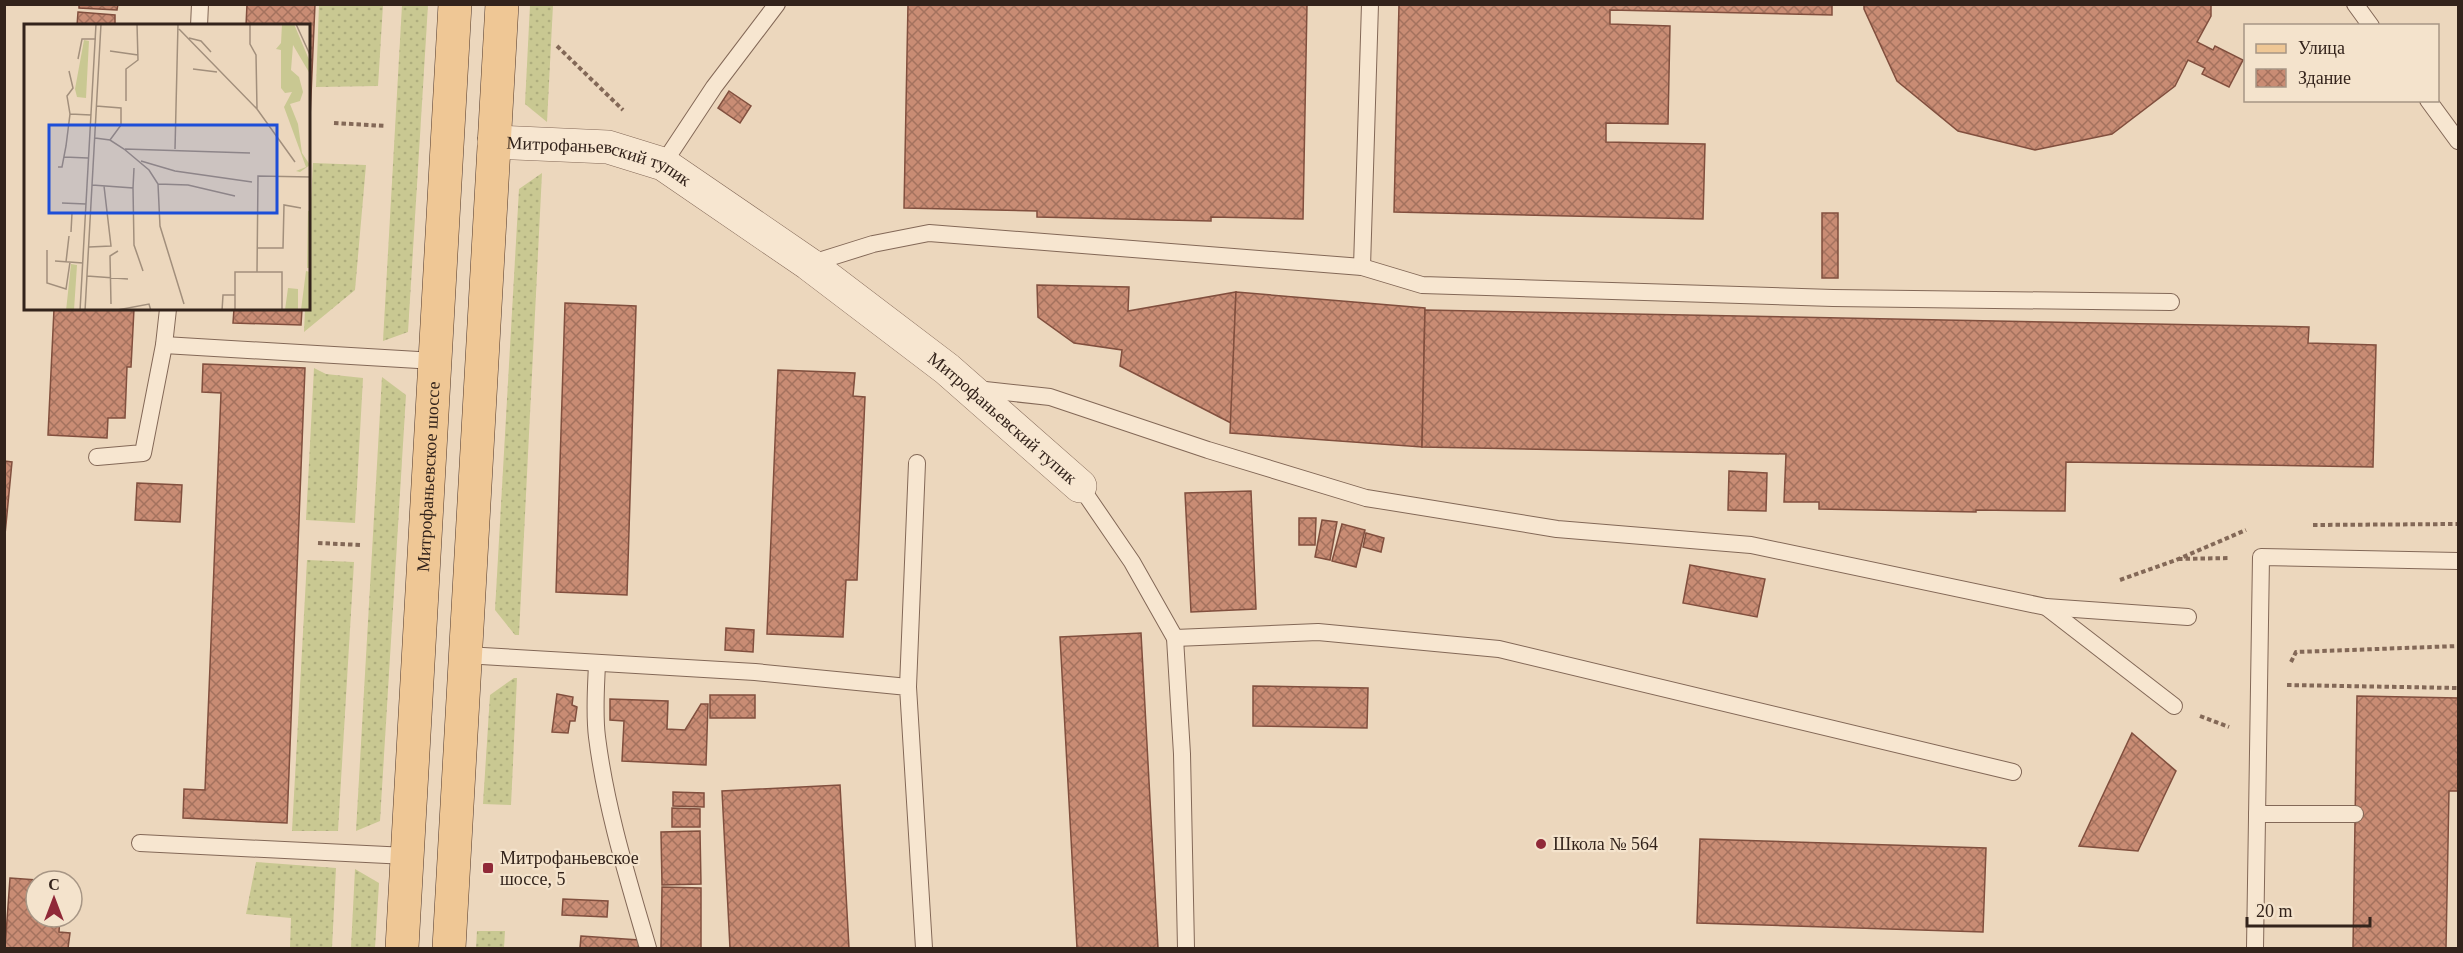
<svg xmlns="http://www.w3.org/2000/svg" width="2463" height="953" font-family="'Times New Roman',serif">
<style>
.grass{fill:url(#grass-dots)}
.building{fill:url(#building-cross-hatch);stroke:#814f3e;stroke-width:1.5}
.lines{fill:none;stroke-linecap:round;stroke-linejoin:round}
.service-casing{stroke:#836857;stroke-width:18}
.minor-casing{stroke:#836857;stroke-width:34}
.primary-casing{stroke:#50382c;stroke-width:34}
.path{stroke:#836857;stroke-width:4;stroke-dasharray:4.5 3;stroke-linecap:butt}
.service{stroke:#f7e6d0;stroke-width:16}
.minor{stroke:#f7e6d0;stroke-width:33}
.primary{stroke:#efc795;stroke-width:33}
.poi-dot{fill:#902938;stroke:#f4e3cc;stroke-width:2}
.labels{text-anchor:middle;stroke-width:4.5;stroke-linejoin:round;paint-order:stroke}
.street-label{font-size:18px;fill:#33231b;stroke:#f4e3cc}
.poi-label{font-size:18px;fill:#33231b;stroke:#f4e3cc;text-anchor:start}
.inset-road{fill:none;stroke:#a28f7c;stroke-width:1.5}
.view{fill:#1d4ed8;fill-opacity:0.15;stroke:#1d4ed8;stroke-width:3}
.inset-edge{fill:none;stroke:#33231b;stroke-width:3}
</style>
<defs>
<pattern id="grass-dots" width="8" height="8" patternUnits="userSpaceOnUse" patternTransform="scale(1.5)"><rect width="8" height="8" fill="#c9c892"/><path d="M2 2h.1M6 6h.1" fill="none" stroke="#adac7d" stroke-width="1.8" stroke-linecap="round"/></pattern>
<pattern id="building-cross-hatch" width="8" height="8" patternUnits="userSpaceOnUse" patternTransform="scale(1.5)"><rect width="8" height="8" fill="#c98c74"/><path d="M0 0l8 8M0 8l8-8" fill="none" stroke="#a4725e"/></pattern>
</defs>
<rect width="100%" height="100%" fill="#ecd7bd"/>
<g class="grass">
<polygon points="319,5 383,5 378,86 316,87"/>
<polygon points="402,5 428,5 408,332 383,341"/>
<polygon points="530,5 553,5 547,122 525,104"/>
<polygon points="313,163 366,165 355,290 304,332 305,309 309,309 309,235"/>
<polygon points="542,173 519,635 515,635 495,610 519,189"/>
<polygon points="314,368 326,374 363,378 355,523 306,520"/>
<polygon points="382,377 406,395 380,821 356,831"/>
<polygon points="307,560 354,562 338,831 292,831"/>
<polygon points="514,678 517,678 511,805 483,804 490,695"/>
<polygon points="256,862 336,868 332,948 290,948 291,918 246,914"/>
<polygon points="355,869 379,883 375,948 351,948"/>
<polygon points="477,931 505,931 504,948 476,948"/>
</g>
<g class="building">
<polygon points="79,4 118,4 117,10 79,8"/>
<polygon points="247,4 315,4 309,141 309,26 246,26"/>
<polygon points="908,4 1307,4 1303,219 1211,217 1211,221 1037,217 1037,211 904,208"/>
<polygon points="1399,4 1832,4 1832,15 1610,10 1610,24 1670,26 1668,124 1606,123 1606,142 1705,144 1703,219 1394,212"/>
<polygon points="1864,4 2211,4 2211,16 2197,42 2213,50 2215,46 2243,60 2229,87 2202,74 2205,68 2188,60 2175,86 2112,134 2035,150 1958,131 1897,81 1864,9"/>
<polygon points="78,12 115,15 115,26 77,26"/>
<polygon points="729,91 751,106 740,123 718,108"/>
<rect x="1822" y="213" width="16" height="65"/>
<polygon points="1037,285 1129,287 1128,311 1236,292 1231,423 1120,366 1122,350 1074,343 1038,317"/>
<polygon points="1236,292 1425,308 1422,447 1230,433"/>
<polygon points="565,303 636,306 627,595 556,592"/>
<polygon points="54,309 134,309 131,367 127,367 125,418 108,418 107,438 48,435"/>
<polygon points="234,309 302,309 301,325 233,323"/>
<polygon points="1425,310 2309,327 2308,343 2376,345 2373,467 2066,462 2065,511 1976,510 1976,512 1819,509 1819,502 1784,502 1786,454 1422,447"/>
<polygon points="203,364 305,368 287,823 183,818 184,789 205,790 221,393 202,392"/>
<polygon points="778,370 855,373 853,396 865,397 857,580 846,580 843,637 767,634"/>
<polygon points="4,461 12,462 4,545"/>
<polygon points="1729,471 1767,473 1766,511 1728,510"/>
<polygon points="137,483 182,485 180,522 135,520"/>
<polygon points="1251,491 1256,609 1191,612 1185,493"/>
<polygon points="1299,518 1316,518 1315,545 1299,545"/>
<polygon points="1322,520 1337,522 1330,560 1315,557"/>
<polygon points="1342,524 1365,530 1356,567 1332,561"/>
<polygon points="1366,533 1384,538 1381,552 1363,547"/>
<polygon points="1690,565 1765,579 1757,617 1683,603"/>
<polygon points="726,628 754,630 753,652 725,650"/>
<polygon points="1141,633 1158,948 1077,948 1060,637"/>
<polygon points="1253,686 1368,688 1367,728 1253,726"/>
<polygon points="557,694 573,697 572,705 577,707 575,721 570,721 568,733 552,732"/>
<rect x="710" y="695" width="45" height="23"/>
<polygon points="2357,696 2458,698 2458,791 2449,791 2446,948 2353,948"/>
<polygon points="610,699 668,701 667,729 685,730 701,704 708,704 706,765 622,761 624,721 610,720"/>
<polygon points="2132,733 2176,771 2138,851 2079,846"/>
<polygon points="840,785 849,948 730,948 722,791"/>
<polygon points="673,792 704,793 704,807 673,806"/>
<polygon points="672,808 700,809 700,827 672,827"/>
<polygon points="700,831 701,884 662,885 661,832"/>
<polygon points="1700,839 1986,848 1983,932 1697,923"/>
<polygon points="10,878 51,881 36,881 36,917 60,917 59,932 70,933 68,948 5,948"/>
<polygon points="662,887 701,888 701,948 661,948"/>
<polygon points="563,899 608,901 607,917 562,915"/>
<polygon points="581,936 639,940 639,948 580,948"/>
</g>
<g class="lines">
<g class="service-casing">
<g id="service">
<polyline points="2355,4 2371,26"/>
<polyline points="199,26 200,4"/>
<polyline points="2428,100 2458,141"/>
<polyline points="663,164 714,87 777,4"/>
<polyline points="809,264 873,244 929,233 1362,267 1422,285 1833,298 2171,302"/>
<polyline points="1362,267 1370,4"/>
<polyline points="164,345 435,361"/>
<polyline points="976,389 1050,397 1208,450 1366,498 1557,529 1751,545 2046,607 2188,617"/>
<polyline points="97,457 143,453 164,345 168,309"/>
<polyline points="1080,486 1132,562 1175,638 1182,754 1186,948"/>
<polyline points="2046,607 2174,706"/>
<polyline points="1175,638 1318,632 1499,649 2013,772"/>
<polyline points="465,655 755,672 908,687 924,948"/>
<path d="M597 664C596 688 594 713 597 737 606 809 628 879 648 948"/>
<polyline points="908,687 917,463"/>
<polyline points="2257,814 2355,814"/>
<polyline points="140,843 407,856"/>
<polyline points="2255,948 2261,557 2458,561"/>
</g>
</g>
<g class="minor-casing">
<g id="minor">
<path id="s1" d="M494 142 608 147 663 164 809 264 947 369 1080 486"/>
</g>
</g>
<g class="primary-casing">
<g id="primary">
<path id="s2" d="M402 948 455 4"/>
<polyline points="449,948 502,4"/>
</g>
</g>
<g class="path">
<polyline points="557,46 623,110"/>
<polyline points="334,123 386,126"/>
<polyline points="2313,525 2458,524"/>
<polyline points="318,543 361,545"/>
<polyline points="2178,559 2230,558"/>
<polyline points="2120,580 2176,560 2246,530"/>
<polyline points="2291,662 2296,652 2458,646"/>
<polyline points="2287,685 2458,688"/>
<polyline points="2200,716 2229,727"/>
</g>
<use href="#service" class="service"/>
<use href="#minor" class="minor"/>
<use href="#primary" class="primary"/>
</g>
<g class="poi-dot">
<circle cx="1541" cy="844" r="6"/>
<rect x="482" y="862" width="12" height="12" rx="3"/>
</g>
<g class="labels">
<g class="street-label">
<text dy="6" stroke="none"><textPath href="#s1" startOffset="108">Митрофаньевский тупик</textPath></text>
<text dy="6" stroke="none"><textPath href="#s1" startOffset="596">Митрофаньевский тупик</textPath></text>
<text dy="6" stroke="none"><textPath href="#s2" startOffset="472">Митрофаньевское шоссе</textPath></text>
</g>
<g class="poi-label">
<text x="1553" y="850">Школа № 564</text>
<text x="500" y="864">Митрофаньевское<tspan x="500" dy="21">шоссе, 5</tspan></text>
</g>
</g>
<g transform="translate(24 24)">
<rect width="286" height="286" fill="#ecd7bd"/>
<path d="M258 0H270L286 38V50L269 21 267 46 275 53 279 68 276 77 266 80 274 100 278 129 286 141 276 148 272 147 282 143 260 83 268 68 261 69 257 64V26L252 25 257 19ZM60 16 65 17 62 74 53 73 51 65ZM284 187H287L286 244H283ZM47 240 53 241 50 286 42 287ZM282 247 286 248V286H277ZM264 264 274 265V286H261Z" fill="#c9c892"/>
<path class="inset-road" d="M226 0V20L232 31 233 85M272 0 287 33M155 5 233 85 271 138M165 14 177 17 187 28M86 27 114 31M54 35 58 15H72M169 45 193 48M102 77V45L114 36 113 0M72 82 97 84V101L86 116M46 90 67 91M71 114 86 116 100 125 125 146 134 160 136 202 160 280M101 125 226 129M151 125 154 0M40 133 64 134M117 137 151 147 228 158M34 143H38L42 122 46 90 43 72 49 64 45 47M134 160 164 161 211 172M68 161 109 164 110 221 119 247M109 164 110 144M38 179 62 180M40 189H48L47 208M65 223 87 222 80 162M233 224H259L260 181 277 184M23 226V259L42 265 46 238M31 237 59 239M42 238 45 212M233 248 234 152 287 153M63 252 104 255M87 280 86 232 94 227M56 287 72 0M61 287 77 0M88 287 125 280 127 287M198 287 199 271H211M211 287V248H258V287"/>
<path class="view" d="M25 101H253V189H25Z"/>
<rect width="286" height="286" class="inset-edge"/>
</g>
<rect width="2463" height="953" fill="none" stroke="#33231b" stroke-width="12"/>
<rect x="2244" y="24" width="195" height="78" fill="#f4e3cc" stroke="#a79685" stroke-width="1.5"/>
<rect x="2256" y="44" width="30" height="9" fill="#efc795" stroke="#a79685" stroke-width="1.5"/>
<text x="2298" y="54" font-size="18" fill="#33231b">Улица</text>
<rect x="2256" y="69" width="30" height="18" fill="url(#building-cross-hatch)" stroke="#a79685" stroke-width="1.5"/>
<text x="2298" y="84" font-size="18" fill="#33231b">Здание</text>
<g transform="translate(54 899)"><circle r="28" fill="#f4e3cc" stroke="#a79685" stroke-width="1.5"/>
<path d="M0-4.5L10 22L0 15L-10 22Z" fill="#902938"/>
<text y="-9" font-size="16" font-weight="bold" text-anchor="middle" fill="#33231b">С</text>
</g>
<path d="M2247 917v9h123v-9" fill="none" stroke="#33231b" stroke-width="3"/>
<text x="2256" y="917" font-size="18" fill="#33231b" stroke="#f4e3cc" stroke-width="4.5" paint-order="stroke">20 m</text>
</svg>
